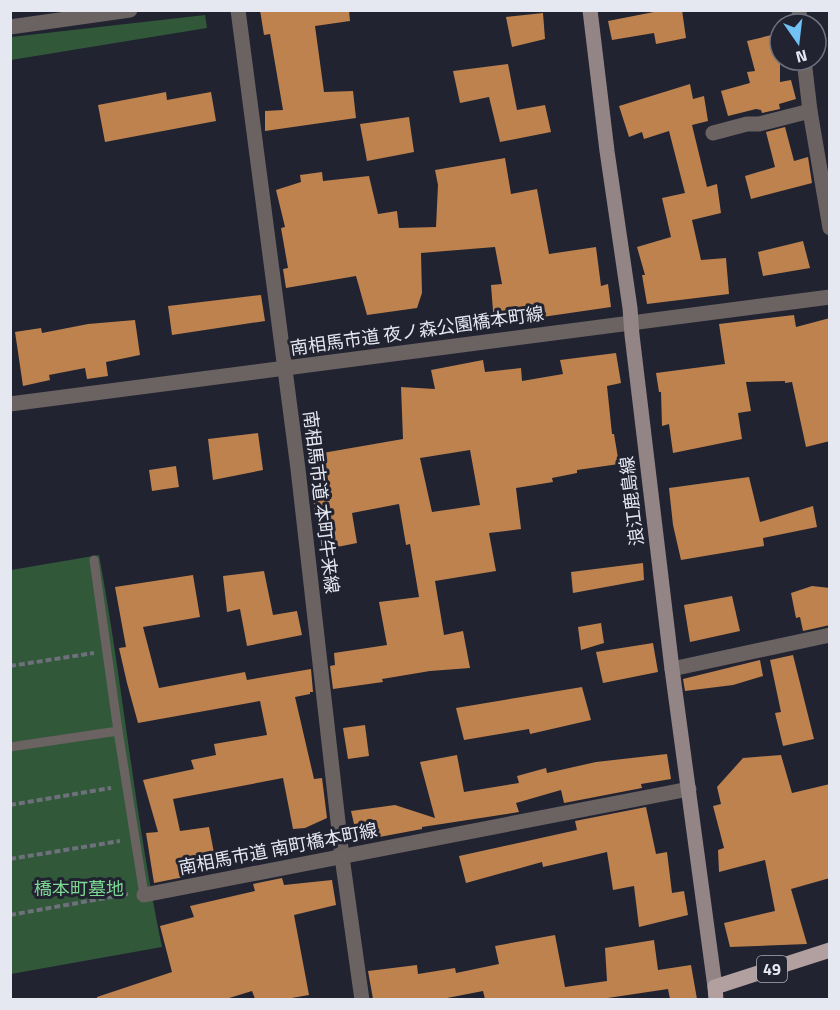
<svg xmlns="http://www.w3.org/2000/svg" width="840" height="1010" font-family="'Titillium Web','Noto Sans JP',sans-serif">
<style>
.green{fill:#305839}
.building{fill:#be824f;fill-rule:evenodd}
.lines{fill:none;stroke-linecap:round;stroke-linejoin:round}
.path{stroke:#6e707c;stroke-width:4;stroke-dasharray:6 3;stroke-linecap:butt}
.lane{stroke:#6b6262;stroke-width:9}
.street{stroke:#6b6262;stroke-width:15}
.secondary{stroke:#938485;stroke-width:15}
.primary{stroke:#b29fa0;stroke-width:15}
.labels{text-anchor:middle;stroke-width:6;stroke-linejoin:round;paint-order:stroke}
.shield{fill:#212331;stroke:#abadb7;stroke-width:1.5}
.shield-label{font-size:16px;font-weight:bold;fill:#e6e8f1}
.street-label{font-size:18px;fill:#e6e8f1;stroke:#212331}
.park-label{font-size:18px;fill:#7ed792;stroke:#212331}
</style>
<rect width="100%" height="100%" fill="#212331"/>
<g class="green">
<polygon points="205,15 207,28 11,60 11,37"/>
<path d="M99 555C123 685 135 818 162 947L11 974V570Z"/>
</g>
<g class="building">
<polygon points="260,10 349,10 350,21 315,26 324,92 353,91 356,118 265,131 265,111 283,110 270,34 264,35"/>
<polygon points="664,10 682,10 686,38 656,44 654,33 612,40 608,21"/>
<polygon points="543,13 545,39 512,47 506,17"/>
<polygon points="780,33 780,82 791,80 796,99 779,104 780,109 762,113 761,110 756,109 728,116 721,91 750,83 747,72 755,71 747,41"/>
<polygon points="508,64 517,110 545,105 551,132 500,142 489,97 460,103 453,71"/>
<polygon points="690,84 693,99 704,96 708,121 692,125 707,187 717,184 721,213 692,220 701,260 726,258 729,294 647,304 642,275 645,275 637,247 671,237 662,198 685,193 669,131 644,139 642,132 629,137 619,106"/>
<polygon points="166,92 167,100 211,92 216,121 105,142 98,105"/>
<polygon points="409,117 414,152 367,161 360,124"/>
<polygon points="785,127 794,161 808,157 812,183 751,199 745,176 775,167 766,132"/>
<polygon points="505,158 511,194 537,189 549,254 596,247 601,286 608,284 611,307 494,324 491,285 502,284 495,247 421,253 422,293 417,308 367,315 356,276 286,288 283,269 288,268 281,228 285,227 276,190 301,182 300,175 322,172 323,181 369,176 378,214 397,211 399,228 436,227 438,185 435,170"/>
<polygon points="803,241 810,268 763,276 758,252"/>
<polygon points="261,295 265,321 172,335 168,306"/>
<polygon points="794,315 796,327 830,318 830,441 806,447 792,382 785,383 785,381 746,382 751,411 738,413 742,439 673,453 669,424 662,426 661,392 659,392 656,373 725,364 719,324"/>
<polygon points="135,320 140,355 106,362 108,376 87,379 85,368 49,375 50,380 23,386 15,332 41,328 42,333 88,324"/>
<path d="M616 353 621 383 607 386 612 434H614L619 464 577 470V473L552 478 553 482 516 488 521 529 489 533 496 571 435 581 444 635 463 631 470 668 430 671 382 679 383 682 333 689 330 666 335 665 334 653 387 645 379 602 419 597 410 544 406 545 399 504 352 513 357 543 322 550 317 511 315 512 311 483 316 482 311 455 403 439 401 387 435 389 431 370 483 360 485 372 521 368 522 381 563 374 560 360ZM470 450 480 505 432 512 420 458Z"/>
<polygon points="258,433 263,470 213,480 208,439"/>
<polygon points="176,466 179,487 152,491 149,470"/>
<polygon points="749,477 760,522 813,506 817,527 763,538 764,546 681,560 673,525 669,488"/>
<polygon points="643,563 644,580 573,593 571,572"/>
<polygon points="264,571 273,615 297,611 302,635 247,646 240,609 227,612 223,576"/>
<polygon points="193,575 200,617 143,627 159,688 245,672 247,680 311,669 313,692 310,692 310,694 295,697 314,779 322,778 327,818 305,828 293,829 283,778 173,799 180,831 209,827 215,858 181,864 184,877 154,883 146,833 158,832 143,780 194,769 191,760 216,755 214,744 267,735 260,701 138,723 127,683 119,648 126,647 115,587"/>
<polygon points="812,586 830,588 830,625 803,631 800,617 796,618 791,593"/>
<polygon points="732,596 740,631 690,642 684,605"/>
<polygon points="601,623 604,643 581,650 578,627"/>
<polygon points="653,643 658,672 603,683 596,652"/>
<polygon points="793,655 814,739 783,746 775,713 781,712 770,660"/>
<polygon points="760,660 763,676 733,685 685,691 683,679"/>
<polygon points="582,687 591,720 530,734 529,729 464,740 456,708"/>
<polygon points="365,725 369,756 348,759 343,728"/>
<polygon points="667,754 671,779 641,784 642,788 564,803 561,790 516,803 519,812 422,827 422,829 358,841 351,811 395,805 435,818 420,762 457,755 464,792 519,783 517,776 546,768 547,773 596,762"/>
<polygon points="781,755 792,793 830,784 830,878 791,889 807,944 730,947 724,923 775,911 765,860 719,872 718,850 724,848 713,806 721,804 717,787 743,758"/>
<polygon points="646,807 656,854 667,852 672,893 684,891 688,915 639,927 634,886 613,890 607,852 543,867 542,862 466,883 459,856 577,830 575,821"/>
<polygon points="282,878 284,885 332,880 336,905 294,915 309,995 286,999 255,999 252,991 226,999 97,999 97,997 172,972 160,926 194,917 190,906 255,891 253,884"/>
<polygon points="555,935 565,987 607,981 605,948 654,940 658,970 691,965 697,999 670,999 668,989 601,999 485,999 483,991 442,999 373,999 368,971 417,965 418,974 455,968 456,973 499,964 495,946"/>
</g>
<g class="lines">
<g class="path">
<polyline points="10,666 94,653"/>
<polyline points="10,805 111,788"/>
<polyline points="10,859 120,841"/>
<polyline points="10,915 128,894"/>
</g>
<g class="lane">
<polyline points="94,560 118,731"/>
<polyline points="10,747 118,731 144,895"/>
</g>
<g class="street">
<polyline points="238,10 298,469 342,857 362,1000"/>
<polyline points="799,10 800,24"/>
<polyline points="10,27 130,10"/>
<polyline points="804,60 810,111 830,228"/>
<polyline points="713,133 747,124 759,124 810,111"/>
<polyline points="10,404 830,297"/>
<polyline points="672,669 830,635"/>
<polyline points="144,895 689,789"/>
</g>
<polyline class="secondary" points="590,10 607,151 630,308 632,335 672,669 715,987"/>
<polyline class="primary" points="716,1000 715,987 830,950"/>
</g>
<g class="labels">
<rect class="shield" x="757" y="956" width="30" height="26" rx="4.5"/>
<g class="shield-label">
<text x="772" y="975">49</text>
</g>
<g class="street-label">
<text transform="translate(417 331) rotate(-8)" y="6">南相馬市道 夜ノ森公園橋本町線</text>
<text transform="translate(632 501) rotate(-97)" y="6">浪江鹿島線</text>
<text transform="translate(321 502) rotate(83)" y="6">南相馬市道 本町牛来線</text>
<text transform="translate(278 849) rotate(-11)" y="6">南相馬市道 南町橋本町線</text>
</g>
<g class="park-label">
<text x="79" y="895">橋本町墓地</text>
</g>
</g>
<rect width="840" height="1010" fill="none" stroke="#e6e8f1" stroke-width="24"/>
<g transform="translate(798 42) rotate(166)"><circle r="28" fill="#212331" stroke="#70727e" stroke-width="1.5"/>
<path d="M0-4.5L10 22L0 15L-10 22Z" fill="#70c1f4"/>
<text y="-9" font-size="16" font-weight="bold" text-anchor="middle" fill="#e6e8f1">N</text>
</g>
</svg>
